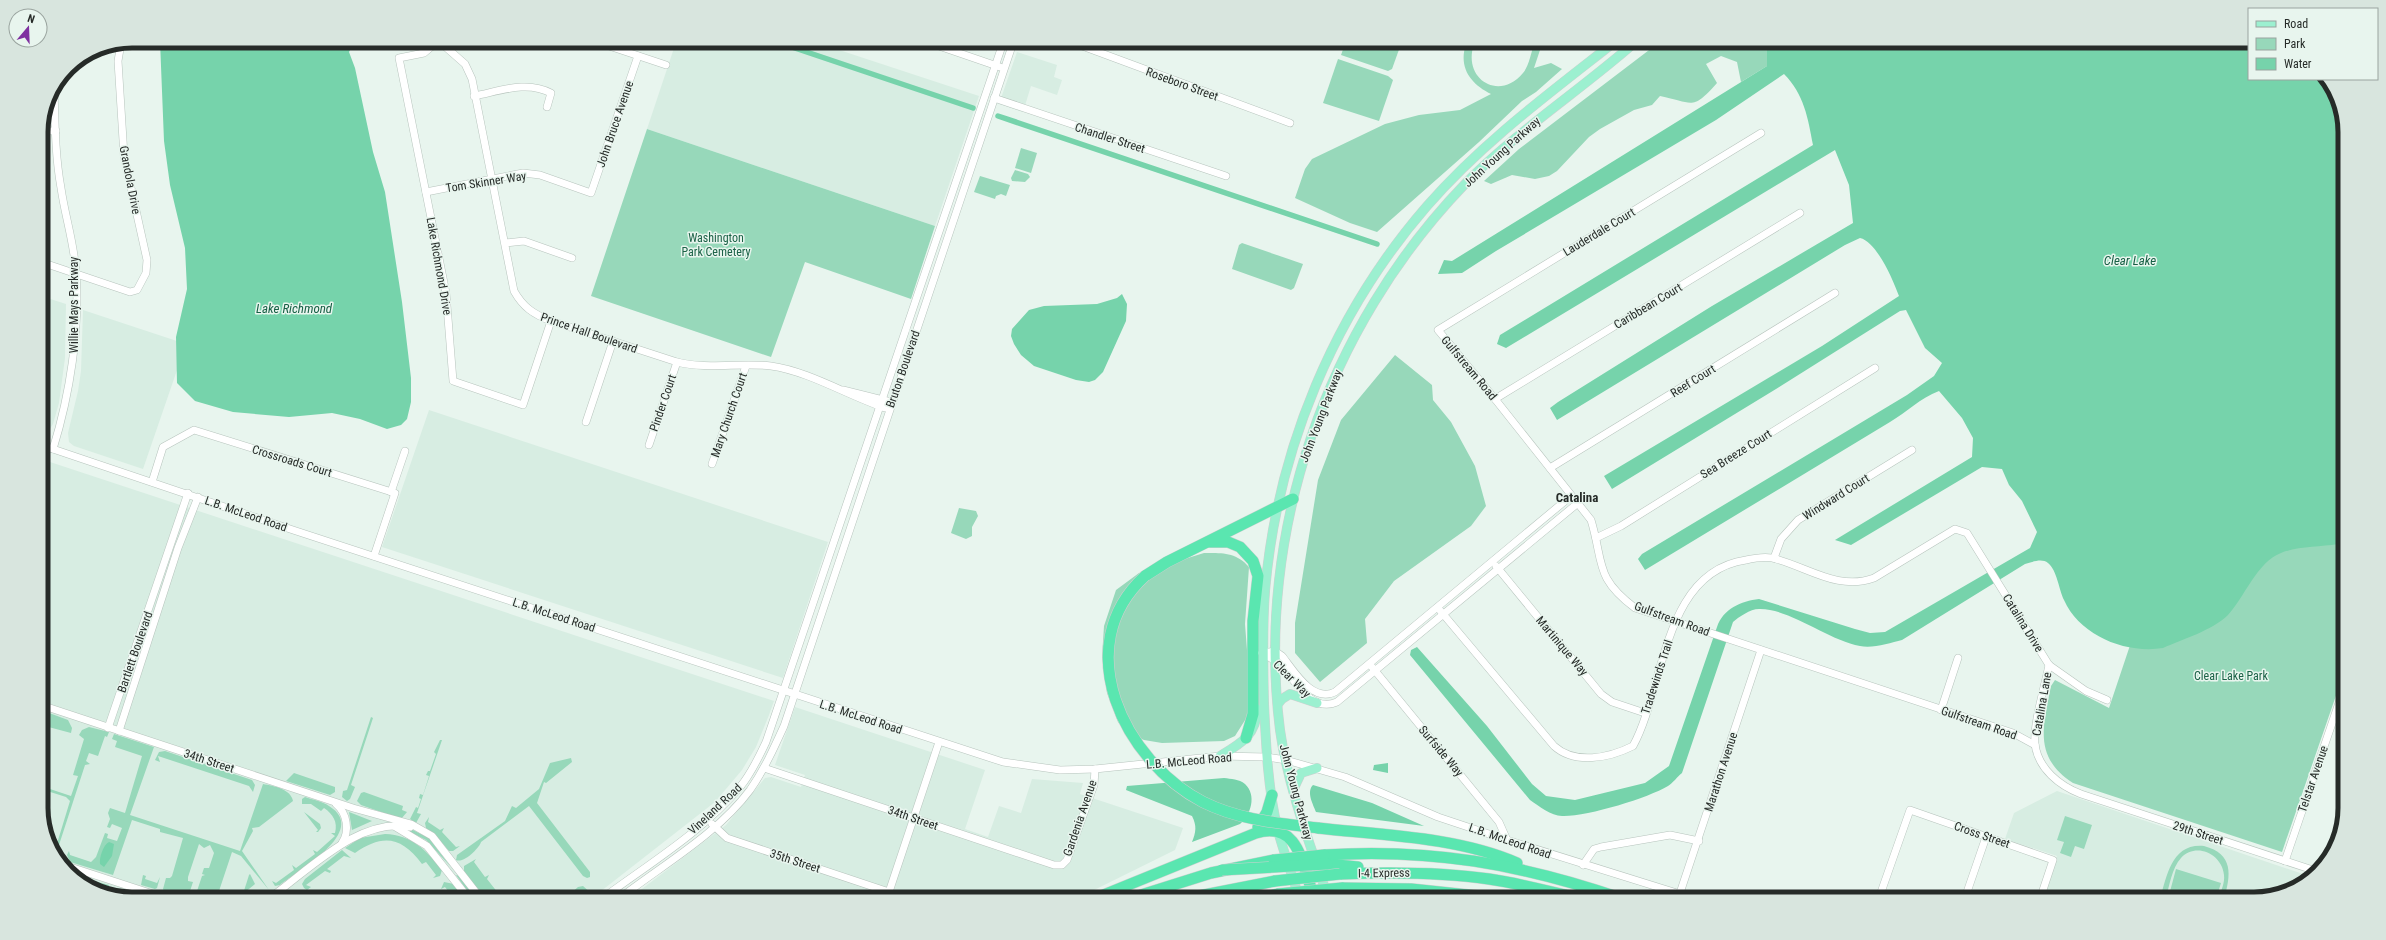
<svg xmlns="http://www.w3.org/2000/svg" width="2386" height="940" font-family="'Roboto Condensed',sans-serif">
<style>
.built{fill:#d7ede2}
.green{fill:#97d8ba}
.water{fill:#76d3ab}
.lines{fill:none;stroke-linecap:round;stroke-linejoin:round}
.canal{stroke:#76d3ab;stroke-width:5.5}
.minor-casing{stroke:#b7c4bd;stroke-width:8}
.major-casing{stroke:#cfd0d0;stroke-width:10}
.highway-casing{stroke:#cfd0d0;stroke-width:12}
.minor{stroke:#fff;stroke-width:7}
.major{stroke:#9cf0d0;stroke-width:9}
.highway{stroke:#5ae6b0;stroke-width:11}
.highway-bridge-casing{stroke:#cfd0d0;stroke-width:12;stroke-linecap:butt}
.highway-bridge{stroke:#5ae6b0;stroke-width:11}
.labels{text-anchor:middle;stroke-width:3;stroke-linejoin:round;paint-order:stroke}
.street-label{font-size:12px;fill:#262b28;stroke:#e8f5ee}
.park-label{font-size:12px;fill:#1b6247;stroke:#e8f5ee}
.water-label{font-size:13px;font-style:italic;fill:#176045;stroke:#e8f5ee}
.neighbourhood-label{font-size:13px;font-weight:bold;fill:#262b28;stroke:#e8f5ee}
.rim{fill:none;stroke:#262b28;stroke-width:5}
</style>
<rect width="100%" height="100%" fill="#e8f5ee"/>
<g class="built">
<polygon points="676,42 818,43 979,96 935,226 647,129"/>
<polygon points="1017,52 1057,65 1054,77 1062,80 1057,95 1031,86 1023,112 999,104"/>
<polygon points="41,296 66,304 65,358 59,403 53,424 50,429 44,434 41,434"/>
<polygon points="83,310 186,344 143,469 74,446 69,442 68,433 78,391 81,371"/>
<polygon points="429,410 828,542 783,678 382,547"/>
<polygon points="41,459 774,701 769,715 756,747 742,770 715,802 596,895 103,894 60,863 41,814"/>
<polygon points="795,707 985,770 965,829 988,837 999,806 1021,813 1032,779 1083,783 1080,794 1183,828 1175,850 1082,896 634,895 726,825 765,778 771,777 801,787 805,775 775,765"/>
<polygon points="2057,791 2312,877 2309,880 2254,899 2042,899 2057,856 2005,839 2014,813"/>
</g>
<g class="green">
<polygon points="1345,44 1401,44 1392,69 1388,71 1341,55"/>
<path d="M1466 44H1474C1462 79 1499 102 1523 73 1529 66 1531 53 1534 44H1542L1534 68 1551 63 1562 69 1536 92 1522 101 1479 142 1377 232 1350 223 1295 198 1305 169 1312 159 1385 124 1419 115 1460 110 1491 94C1471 84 1458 68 1466 44Z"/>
<path d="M1657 44 1767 45V66L1741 82 1737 62 1721 56 1706 64 1717 83C1692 111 1694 103 1660 96L1652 105 1634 110 1600 129 1589 137 1557 171 1549 176 1535 179 1512 175 1491 184 1484 181 1519 149Z"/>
<polygon points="1338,59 1388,76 1393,80 1379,121 1323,103"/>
<polygon points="647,129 935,226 911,299 805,262 771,357 591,296"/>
<polygon points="1021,148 1037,153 1031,173 1015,168"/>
<polygon points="1015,170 1028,174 1030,177 1025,182 1012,181 1011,178"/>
<polygon points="980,176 1010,185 1006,196 1001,194 996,196 995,199 974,192"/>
<polygon points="1242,243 1303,264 1294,288 1291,290 1232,269 1239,245"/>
<path d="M2231 344 2336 521 2342 536 2341 681 2282 852 2073 783C2033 757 2043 726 2051 686L2055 680 2109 708Z"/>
<polygon points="1395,355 1432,385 1433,400 1451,422 1475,466 1486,506 1471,526 1394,581 1365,619 1367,643 1320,682 1295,653 1295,623 1318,480 1341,420"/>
<polygon points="959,508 976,511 978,516 972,527 972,536 966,539 951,533"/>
<path d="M1204 553C1222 553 1236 552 1249 567L1245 624 1248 663 1247 717 1235 736 1224 741 1162 743 1144 740 1126 732 1118 722 1107 693 1102 657 1104 626 1116 590 1139 573Z"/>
<polygon points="41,710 68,720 72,728 71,733 41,725"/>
<polygon points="371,717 373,718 351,785 355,787 350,799 347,801 342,797 343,791 347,790"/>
<polygon points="89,727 109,732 107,737 105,736 98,756 89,753 86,761 90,764 85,765 58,848 62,851 57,856 55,850 70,801 66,797 41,789 41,786 71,796 78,776 73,775 84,739 79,735 82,730"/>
<path d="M114 734 154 747 130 815 240 851 263 784C274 786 291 789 293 801L259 827 252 828 253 831 242 851 269 890 241 856 232 852 218 894H196L202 876 205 875 202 874 204 868H209L214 853 210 845 204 848 199 844 188 877V881L193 882 189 894 165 893 163 889 166 878H170L172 876 183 838 160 832V829L132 820 113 875 70 862 67 855 69 851 70 855 91 862 96 857 105 833 108 834 107 838 117 841 122 828 112 824 110 828 107 827 110 819 108 813 110 808 125 813 142 756 115 747 117 741 112 739Z"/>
<polygon points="440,740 442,740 417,813 421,814 416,823 410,819 416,807 418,808 421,799 419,798 420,794 423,795 429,776 426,775 428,771 430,771 436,754 434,752"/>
<polygon points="165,751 252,780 255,785 253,792 249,786 158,756 160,762 155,760 159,752"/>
<path d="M571 758 572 762 546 783 544 782 537 803 590 872V877L587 878 583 876 529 806 481 842C480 847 464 864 456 860L457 855 505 821 512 806 516 808 539 789 550 763Z"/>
<polygon points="294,773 335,787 335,792 330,795 286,781"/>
<polygon points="364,792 403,806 402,810 407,812 401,819 361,805 357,801 361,793"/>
<path d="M305 797C313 800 322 801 329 806 370 831 297 871 280 885L275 886 272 881 276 883 294 870 292 865 296 868 315 854 313 850 317 852 335 836 331 833H335C338 822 333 814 324 808L321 811 311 804H302V799Z"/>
<polygon points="304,812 320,824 321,828 318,832 316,832 318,830"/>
<polygon points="349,812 372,821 352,830"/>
<polygon points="2065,816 2092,825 2084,849 2075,846 2071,857 2060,853 2064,842 2057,840"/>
<polygon points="429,817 428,822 440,830 444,828 442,832 456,847 460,846 453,851 449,851 437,837 426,828 425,823"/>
<polygon points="409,828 429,838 450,866 426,840 408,831"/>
<path d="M385 834C412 835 426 850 442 870L440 876 433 878 436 875 426 862 422 864C402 837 383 833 355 853L345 848 360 838Z"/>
<path d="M2204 846C2234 854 2231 875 2224 899H2218C2221 891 2225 883 2224 875 2222 854 2196 842 2181 858 2172 868 2169 886 2166 899H2160C2167 875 2172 843 2204 846Z"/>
<polygon points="342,850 351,858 344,856 327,869 331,871 330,873 325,871 306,885 311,887 307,890 304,888 302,884 305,879"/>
<polygon points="476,859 474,862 485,877 489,875 487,879 498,893 501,891 501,895 482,895 464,871 464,866"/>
<polygon points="2176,869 2221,883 2216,899 2168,899"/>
<polygon points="250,874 255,884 243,894 249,875"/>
<polygon points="143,875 146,876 145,879 157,883 160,877 157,888 155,889 141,885"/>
<polygon points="456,875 460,876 474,895 470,895"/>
<polygon points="94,881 109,885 110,891 106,890 103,894 92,887"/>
<polygon points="444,882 454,884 462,895 451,895 445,887 441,889"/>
<polygon points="583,886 593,895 569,895 578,887"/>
</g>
<g class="water">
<polygon points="160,41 354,42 349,52 355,68 373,152 385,192 402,302 411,378 411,402 407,419 401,425 387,429 360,419 332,413 289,417 233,412 195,401 177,383 176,337 187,289 185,248 170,185 164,141"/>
<path d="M1767 45 2249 46V79H2327L2345 126 2342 539 2338 544C2320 547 2298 546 2281 553 2257 562 2244 598 2228 615 2211 631 2183 639 2163 648 2126 654 2080 636 2064 600 2059 590 2057 570 2048 563 2042 558 2032 562 2025 564L1902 640C1890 643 1872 649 1860 646 1828 640 1789 608 1759 609 1750 609 1739 617 1733 622L1682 773C1677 777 1673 783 1668 786 1648 798 1586 817 1562 816 1551 816 1539 806 1530 800L1410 655 1411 650 1417 647 1487 726 1532 784 1546 796 1575 800 1645 783 1669 766 1717 627C1723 609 1741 601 1759 599L1855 629 1870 633 1885 632 2030 548 2037 532 2022 501 2009 485 2002 469 1982 467 1851 545 1835 540 1972 457 1973 438 1962 418 1939 391C1920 398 1907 412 1890 422L1645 570 1638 559 1642 554 1907 395 1934 376 1942 363 1925 348 1906 310 1900 311 1776 389 1612 489 1604 476 1822 346 1899 296C1893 280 1877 242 1860 238L1845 245 1557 420 1550 408 1558 402 1712 306 1853 223 1849 185 1835 150 1506 348 1497 344 1500 335 1813 145C1808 118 1804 94 1784 74L1716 120 1496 251 1462 273 1438 274 1444 260 1452 261 1767 66Z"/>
<polygon points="1122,294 1127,304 1126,321 1103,372 1095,380 1089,382 1076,380 1034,366 1021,355 1014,344 1011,336 1012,329 1029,310 1044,306 1097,304 1117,298"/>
<polygon points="1388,763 1388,773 1373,770 1374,765"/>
<path d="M1224 778C1231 779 1239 779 1245 784 1257 795 1251 815 1240 824L1192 842C1196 832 1197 826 1192 816L1126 790 1127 786Z"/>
<path d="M1313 785 1372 803 1424 826 1316 812C1313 804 1306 792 1313 785Z"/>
<path d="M109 842 114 844 112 856 104 867 100 864C99 858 103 845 109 842Z"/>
</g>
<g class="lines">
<g class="canal">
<polyline points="777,42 973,108"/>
<polyline points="998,116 1377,244"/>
</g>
<g class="minor-casing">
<g id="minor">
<polyline points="437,42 424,53 399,58 446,293 453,381 523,405 551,321"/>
<path d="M440 42 465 64 472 79 514 291C523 307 533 314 551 321L677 362C708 370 740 362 771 366 808 371 849 396 885 408"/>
<polyline points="597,42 666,65"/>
<polyline points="930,43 1000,67"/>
<polyline points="1074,43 1290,123"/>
<path d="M474 96C500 91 527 80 551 93L547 107"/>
<polyline points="994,98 1226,176"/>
<polyline points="41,131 56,131"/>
<path d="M1761 133 1438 330 1495 399 1591 520C1604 563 1594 577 1635 608L2013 733 2035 745"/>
<polyline points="426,192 523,173 540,175 591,193 638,56"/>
<polyline points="505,243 524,241 572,258"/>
<polyline points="41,262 130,292 137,290 146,273 147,260 124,156 118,61 121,43"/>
<polyline points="843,390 887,401"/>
<polyline points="1495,399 1800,213"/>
<polyline points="586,422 613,341"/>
<polyline points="41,445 293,530 1003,762 1060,770 1095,769 1220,756 1267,757 1286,760 1345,777 1438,817 1507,840 1693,898"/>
<polyline points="649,445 677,362"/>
<path d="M53 449C70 394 80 330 76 272 74 243 65 216 61 188 55 155 55 121 54 88"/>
<polyline points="712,464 746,366"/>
<polyline points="1550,468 1835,293"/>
<polyline points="152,482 163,447 194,430 395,493 374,556"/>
<polyline points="391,492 405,451"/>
<polyline points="1596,538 1621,526 1875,368"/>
<polyline points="1774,558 1781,539 1798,520 1912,450"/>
<polyline points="1496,566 1601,694 1612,702 1645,713"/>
<path d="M1438 608 1554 746C1575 765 1609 758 1633 746 1665 688 1662 572 1746 560 1755 558 1767 556 1776 559 1809 568 1839 591 1874 578L1955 529 1967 533 2049 665 2086 691 2107 700"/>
<path d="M1262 653C1269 657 1277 661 1283 668 1297 683 1312 713 1337 702L1578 503"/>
<path d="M1262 653 1275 651 1282 656C1294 671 1312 703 1335 692L1571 496"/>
<path d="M2049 665C2045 686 2033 724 2035 744 2038 769 2060 786 2081 794L2316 871"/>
<polyline points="1372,667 1499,822 1507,840"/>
<polyline points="41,705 353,808 411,824 432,836 478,895"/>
<polyline points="1941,710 1958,658"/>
<polyline points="108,728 188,493"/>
<polyline points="119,731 178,548 198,497"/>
<polyline points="764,768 1054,865 1062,865 1067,860 1094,785 1095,769"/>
<path d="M336 804C347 813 350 831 342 843"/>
<polyline points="712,824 727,838 889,892"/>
<polyline points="394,826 427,846 466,895"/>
<polyline points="2285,861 2341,697"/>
<polyline points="61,864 153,894"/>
<polyline points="1583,865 1594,849 1601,847 1670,835 1699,841"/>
<polyline points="1680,893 1761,650"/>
<path d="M275 894C312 867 361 817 410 827"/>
<path d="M607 895C652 862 704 830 740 787 751 774 759 757 766 742L1003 43"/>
<path d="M624 895C666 863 718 833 750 790 764 770 774 748 784 726L1013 43"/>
<polyline points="888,895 939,742"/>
<polyline points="1879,898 1910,810 2053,860 2040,899"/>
<polyline points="1965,898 1986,837"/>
</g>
</g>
<g class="major-casing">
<g id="major">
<polyline points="1278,704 1282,699 1290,694 1317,703"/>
<path d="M1220 756C1240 744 1257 735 1257 709"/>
<polyline points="1293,790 1301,773 1317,768"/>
<path d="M1299 897C1292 875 1284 853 1278 831 1268 790 1266 746 1264 704 1263 666 1262 628 1265 591 1277 450 1334 313 1427 206 1481 144 1547 95 1612 44"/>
<path d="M1328 897C1309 842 1288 787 1280 730 1255 532 1327 327 1465 184 1516 132 1578 92 1633 44"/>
</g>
</g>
<g class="highway-casing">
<g id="highway">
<polyline points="1210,542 1228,542 1240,547 1253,561 1258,576 1253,621 1253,714 1246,738"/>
<polyline points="1145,576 1167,562 1293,499"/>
<polyline points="1258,827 1267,812 1272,795"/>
<path d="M1318 828C1381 835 1458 837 1517 863"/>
<path d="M1324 855C1429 848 1521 864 1620 898"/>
<polyline points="1327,864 1358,867"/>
<path d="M1340 874C1390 872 1440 872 1489 879 1518 883 1546 891 1573 897"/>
<polyline points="1342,888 1411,889 1487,897"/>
<path d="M1101 896 1256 833C1300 820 1302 866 1314 897"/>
<polyline points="1138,896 1211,873 1274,860"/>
<polyline points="1194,897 1275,881"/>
<polyline points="1265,897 1278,894"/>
</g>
</g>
<use href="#minor" class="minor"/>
<use href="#major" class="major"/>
<use href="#highway" class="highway"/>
<g class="highway-bridge-casing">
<g id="highway-bridge">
<path d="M1145 576C1068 646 1124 761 1203 802 1239 820 1278 823 1318 828"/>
<polyline points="1274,860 1324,855"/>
<polyline points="1222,870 1327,864"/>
<polyline points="1275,881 1340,874"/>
<polyline points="1278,894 1342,888"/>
</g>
</g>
<use href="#highway-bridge" class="highway-bridge"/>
</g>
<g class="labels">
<g class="street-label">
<text transform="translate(1182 84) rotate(20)" y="4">Roseboro Street</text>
<text transform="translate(615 124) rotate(-71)" y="4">John Bruce Avenue</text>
<text transform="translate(1110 138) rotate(18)" y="4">Chandler Street</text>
<text transform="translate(1502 152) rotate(-42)" y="4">John Young Parkway</text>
<text transform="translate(130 180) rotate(79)" y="4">Grandola Drive</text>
<text transform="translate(486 182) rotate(-9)" y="4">Tom Skinner Way</text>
<text transform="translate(1599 232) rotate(-31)" y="4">Lauderdale Court</text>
<text transform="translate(439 266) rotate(80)" y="4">Lake Richmond Drive</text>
<text transform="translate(74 305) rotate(-90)" y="4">Willie Mays Parkway</text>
<text transform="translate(1648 306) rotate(-31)" y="4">Caribbean Court</text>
<text transform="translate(589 333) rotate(19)" y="4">Prince Hall Boulevard</text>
<text transform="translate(1469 368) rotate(50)" y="4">Gulfstream Road</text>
<text transform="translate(903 369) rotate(-71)" y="4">Bruton Boulevard</text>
<text transform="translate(1693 381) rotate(-32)" y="4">Reef Court</text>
<text transform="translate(663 403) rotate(-71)" y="4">Pinder Court</text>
<text transform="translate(729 415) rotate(-71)" y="4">Mary Church Court</text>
<text transform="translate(1321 416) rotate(-69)" y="4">John Young Parkway</text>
<text transform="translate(1736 454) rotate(-32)" y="4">Sea Breeze Court</text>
<text transform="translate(292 461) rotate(17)" y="4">Crossroads Court</text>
<text transform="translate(1836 497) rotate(-32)" y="4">Windward Court</text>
<text transform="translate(246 514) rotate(19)" y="4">L.B. McLeod Road</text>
<text transform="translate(554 615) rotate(18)" y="4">L.B. McLeod Road</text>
<text transform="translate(1672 619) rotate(20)" y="4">Gulfstream Road</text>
<text transform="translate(2023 623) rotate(58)" y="4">Catalina Drive</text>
<text transform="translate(1562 646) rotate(50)" y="4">Martinique Way</text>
<text transform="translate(135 652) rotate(-71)" y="4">Bartlett Boulevard</text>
<text transform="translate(1657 677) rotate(-72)" y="4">Tradewinds Trail</text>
<text transform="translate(1292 679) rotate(45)" y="4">Clear Way</text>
<text transform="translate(2042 704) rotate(-80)" y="4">Catalina Lane</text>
<text transform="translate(861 717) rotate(18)" y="4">L.B. McLeod Road</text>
<text transform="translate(1979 723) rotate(19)" y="4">Gulfstream Road</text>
<text transform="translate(1441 751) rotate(50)" y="4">Surfside Way</text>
<text transform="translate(209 761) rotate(18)" y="4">34th Street</text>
<text transform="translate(1189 761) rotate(-5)" y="4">L.B. McLeod Road</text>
<text transform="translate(1721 772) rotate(-72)" y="4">Marathon Avenue</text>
<text transform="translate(2313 779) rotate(-71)" y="4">Telstar Avenue</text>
<text transform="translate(1296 792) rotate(75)" y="4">John Young Parkway</text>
<text transform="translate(715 809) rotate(-43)" y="4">Vineland Road</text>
<text transform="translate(913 818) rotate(19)" y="4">34th Street</text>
<text transform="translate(1080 818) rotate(-71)" y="4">Gardenia Avenue</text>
<text transform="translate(2198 833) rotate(18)" y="4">29th Street</text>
<text transform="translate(1982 835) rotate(19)" y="4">Cross Street</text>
<text transform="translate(1510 841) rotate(19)" y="4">L.B. McLeod Road</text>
<text transform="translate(795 861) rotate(18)" y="4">35th Street</text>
<text transform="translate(1384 873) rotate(-1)" y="4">I-4 Express</text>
</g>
<g class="park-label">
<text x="716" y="242">Washington<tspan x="716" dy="14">Park Cemetery</tspan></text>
<text x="2231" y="680">Clear Lake Park</text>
</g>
<g class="water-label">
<text x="2130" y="265">Clear Lake</text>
<text x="294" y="313">Lake Richmond</text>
</g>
<g class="neighbourhood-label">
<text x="1577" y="502">Catalina</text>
</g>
</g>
<path d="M0 0H2386V940H0ZM132 48H2254A84 84 0 0 1 2338 132V808A84 84 0 0 1 2254 892H132A84 84 0 0 1 48 808V132A84 84 0 0 1 132 48Z" fill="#d8e5de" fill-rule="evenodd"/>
<path class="rim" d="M132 48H2254A84 84 0 0 1 2338 132V808A84 84 0 0 1 2254 892H132A84 84 0 0 1 48 808V132A84 84 0 0 1 132 48Z"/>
<rect x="2248" y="8" width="130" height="72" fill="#e8f5ee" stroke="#9aa49f"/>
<rect x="2256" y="21" width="20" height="6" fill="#9cf0d0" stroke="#9aa49f"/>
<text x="2284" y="28" font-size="12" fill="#262b28">Road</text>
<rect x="2256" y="38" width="20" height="12" fill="#97d8ba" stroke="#9aa49f"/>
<text x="2284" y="48" font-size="12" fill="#262b28">Park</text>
<rect x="2256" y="58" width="20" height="12" fill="#76d3ab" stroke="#9aa49f"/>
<text x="2284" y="68" font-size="12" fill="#262b28">Water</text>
<g transform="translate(28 28) rotate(19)"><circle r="19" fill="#e8f5ee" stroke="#9aa49f"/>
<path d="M0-3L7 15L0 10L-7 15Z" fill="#7f30a0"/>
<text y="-6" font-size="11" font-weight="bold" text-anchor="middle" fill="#262b28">N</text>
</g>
</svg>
